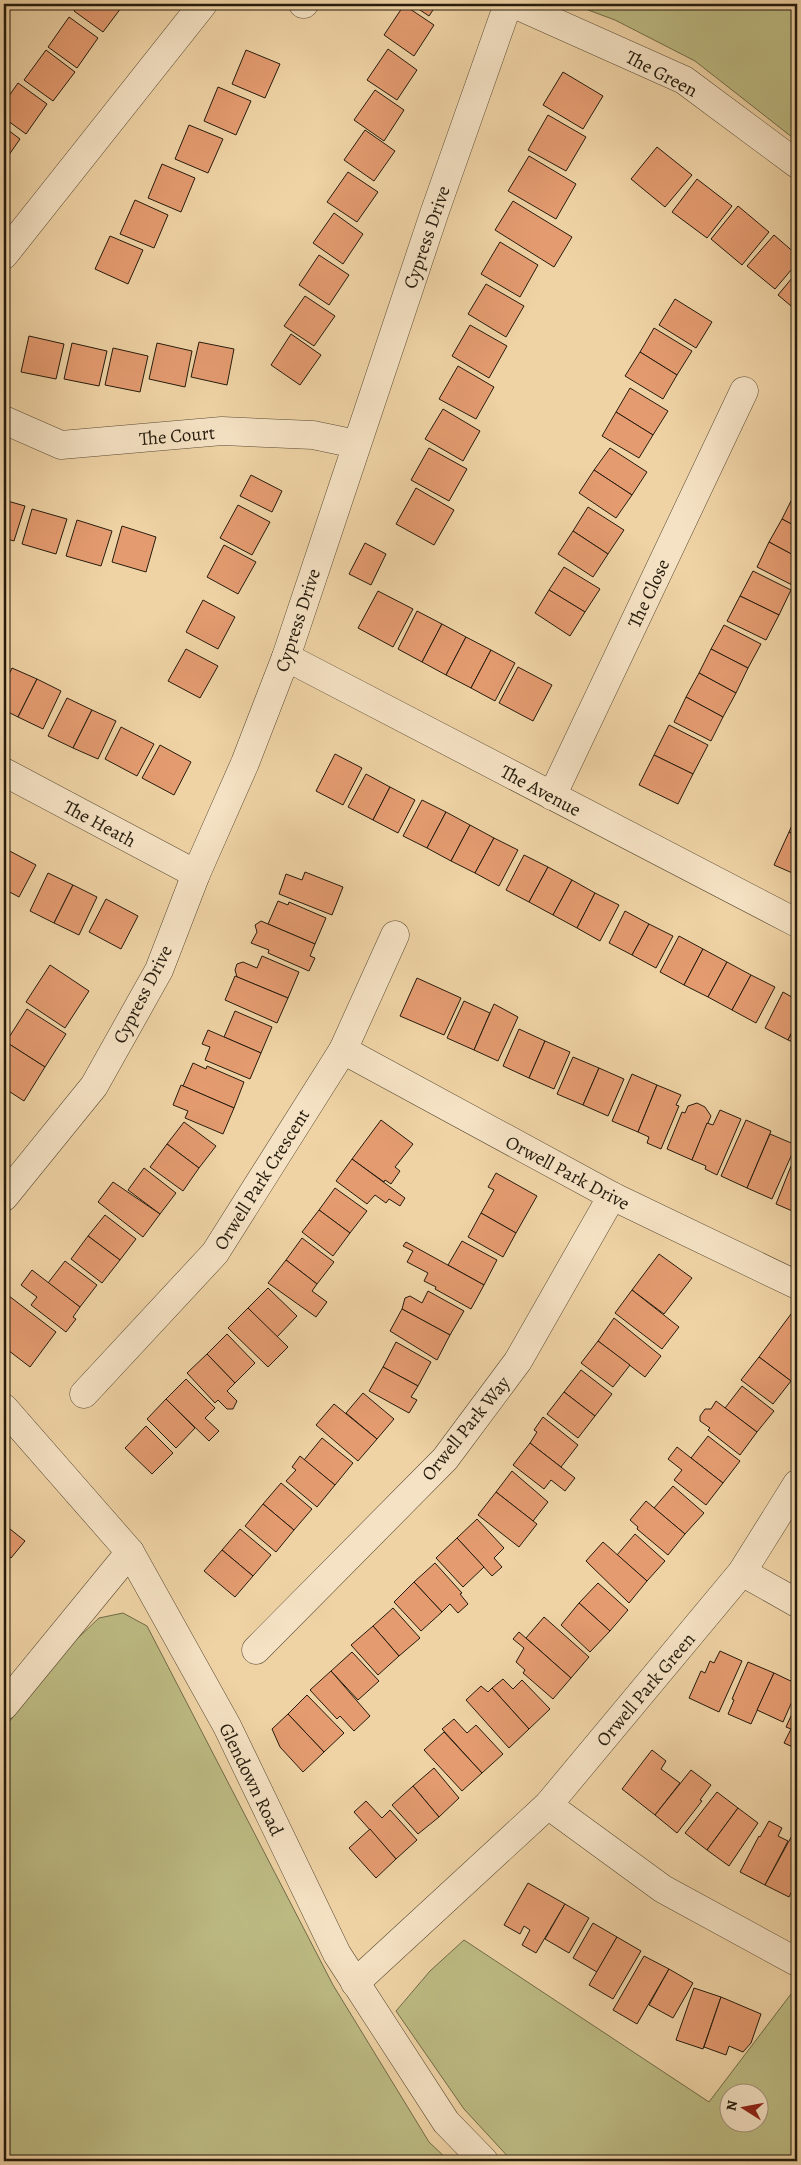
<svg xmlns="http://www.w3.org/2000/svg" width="801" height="2165" font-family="Alegreya,serif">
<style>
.green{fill:#bdbb83;stroke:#716b48;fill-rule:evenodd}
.building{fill:#e49b70;stroke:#251b0c}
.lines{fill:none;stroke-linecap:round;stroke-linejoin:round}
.minor-casing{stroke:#584932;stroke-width:29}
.minor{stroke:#f5e2c4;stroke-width:28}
.labels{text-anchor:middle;stroke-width:5;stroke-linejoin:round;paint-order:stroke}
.street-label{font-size:19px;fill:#251b0c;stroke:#f5e2c4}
</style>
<rect width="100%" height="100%" fill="#efd3a5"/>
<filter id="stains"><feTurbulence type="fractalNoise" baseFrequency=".004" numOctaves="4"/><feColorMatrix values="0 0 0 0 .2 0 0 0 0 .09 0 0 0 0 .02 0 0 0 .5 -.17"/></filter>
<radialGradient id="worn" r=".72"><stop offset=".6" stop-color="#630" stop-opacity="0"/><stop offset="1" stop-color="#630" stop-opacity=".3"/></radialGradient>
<g class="green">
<polygon points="572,4 797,4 797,141 695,61 615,20"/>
<polygon points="123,1613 147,1626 333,1985 429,2142 449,2161 4,2161 4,1729 55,1660 99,1618"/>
<path d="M464 1940 709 2102 791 1994 797 1997V2161H512L464 2109 396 2011 430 1971ZM728 2092H758V2122H728Z"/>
</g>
<g class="building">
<polygon points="79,4 124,4 103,32 74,11"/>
<polygon points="411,4 437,4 429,16"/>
<polygon points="404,5 434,25 414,56 384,35"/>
<polygon points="69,17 98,38 77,68 48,47"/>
<polygon points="388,49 417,70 397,100 367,80"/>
<polygon points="46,50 75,72 53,101 24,80"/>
<polygon points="246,50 280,64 265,98 232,84"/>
<polygon points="563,72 603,96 583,129 543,105"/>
<polygon points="18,83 47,104 26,134 4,118 4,103"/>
<polygon points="218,87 251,101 236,135 204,121"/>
<polygon points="375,90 404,110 384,141 354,120"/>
<polygon points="548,115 586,137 566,171 528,150"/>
<polygon points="189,125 223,139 208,173 175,159"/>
<polygon points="4,127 20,139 4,162"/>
<polygon points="365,130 395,151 374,181 344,160"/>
<polygon points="657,147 692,175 665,207 631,179"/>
<polygon points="529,156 576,184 556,219 508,191"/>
<polygon points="162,164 195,178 181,212 148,198"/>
<polygon points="348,172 378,192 357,222 327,202"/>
<polygon points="697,179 732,206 707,238 672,212"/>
<polygon points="135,200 168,215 154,248 120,234"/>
<polygon points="513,201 572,237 554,267 495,230"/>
<polygon points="738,206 769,232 742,265 711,239"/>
<polygon points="334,213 363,234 343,264 313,243"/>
<polygon points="774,235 797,255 797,263 775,289 747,266"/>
<polygon points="110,236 143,250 128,284 95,269"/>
<polygon points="500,242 538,265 520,297 481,274"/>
<polygon points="319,255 349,275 329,305 299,285"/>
<polygon points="797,272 797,311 778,295"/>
<polygon points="486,284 524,306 506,337 468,314"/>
<polygon points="305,296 335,316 314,346 284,326"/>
<polygon points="675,299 712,322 696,348 659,325"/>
<polygon points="470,325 507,346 489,378 452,356"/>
<polygon points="654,328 692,351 677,375 640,352"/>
<polygon points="291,334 321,355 300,385 271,365"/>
<polygon points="29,336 64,344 56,379 21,372"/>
<polygon points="199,342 234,349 227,385 191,377"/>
<polygon points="72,343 107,351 99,386 64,379"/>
<polygon points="157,343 192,351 185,387 149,379"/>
<polygon points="113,348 148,356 140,392 105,385"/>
<polygon points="640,352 677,375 663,399 625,376"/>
<polygon points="458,366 494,387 476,419 439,399"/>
<polygon points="630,388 668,411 653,435 616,412"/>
<polygon points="443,409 480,431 463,461 425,439"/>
<polygon points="616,412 653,435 639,458 602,436"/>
<polygon points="429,448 467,469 449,501 411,480"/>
<polygon points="610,448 647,472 632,495 594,470"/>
<polygon points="594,470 632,495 616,518 579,493"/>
<polygon points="251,475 282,491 272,512 240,496"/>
<polygon points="416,488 454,510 434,545 396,524"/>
<polygon points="794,495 797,496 797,527 782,519"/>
<polygon points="4,500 25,506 14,541 4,538"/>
<polygon points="238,505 270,522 252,555 220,538"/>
<polygon points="588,507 624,530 608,554 573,531"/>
<polygon points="32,509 67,519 56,554 22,544"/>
<polygon points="782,519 797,527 797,557 769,542"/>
<polygon points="77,520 112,531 101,566 66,556"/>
<polygon points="122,526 156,537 146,572 112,562"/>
<polygon points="573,531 608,554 593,577 558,554"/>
<polygon points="769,542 797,557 797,579 794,586 757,567"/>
<polygon points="365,543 386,554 371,585 349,574"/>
<polygon points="224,545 256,562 238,594 207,577"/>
<polygon points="564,567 600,589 585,612 549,590"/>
<polygon points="753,571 791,590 779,615 740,596"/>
<polygon points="549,590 585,612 570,636 535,613"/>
<polygon points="378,591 413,609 393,647 358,628"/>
<polygon points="740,596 779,615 766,640 727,621"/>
<polygon points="203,600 235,617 218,649 186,632"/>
<polygon points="417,611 442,624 422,662 398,649"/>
<polygon points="442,624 466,637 446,675 422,662"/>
<polygon points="724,625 761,644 748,668 711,649"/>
<polygon points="466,637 491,650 471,688 446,675"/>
<polygon points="186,649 218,666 200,698 168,681"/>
<polygon points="711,649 748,668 736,693 699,673"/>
<polygon points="491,650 515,663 495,701 471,688"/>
<polygon points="518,667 552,685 533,721 499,703"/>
<polygon points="12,668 37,679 18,717 4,710 4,685"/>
<polygon points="699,673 736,693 723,717 686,697"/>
<polygon points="37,679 61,691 43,729 18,717"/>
<polygon points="686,697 723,717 711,741 674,722"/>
<polygon points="67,698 92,710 73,748 48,736"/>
<polygon points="92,710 116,721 98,759 73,748"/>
<polygon points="669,725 708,745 693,774 654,755"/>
<polygon points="121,727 154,744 137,776 105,759"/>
<polygon points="160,745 191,762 174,795 142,778"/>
<polygon points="335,754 362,768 343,805 316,791"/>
<polygon points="654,755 693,774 678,804 639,785"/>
<polygon points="366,774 390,787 373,820 348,807"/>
<polygon points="390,787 415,800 398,833 373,820"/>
<polygon points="422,800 446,812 427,848 403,836"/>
<polygon points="446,812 470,825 451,861 427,848"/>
<polygon points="797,814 797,836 789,832"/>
<polygon points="470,825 494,838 475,873 451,861"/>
<polygon points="789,832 797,836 797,875 774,865"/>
<polygon points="494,838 518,850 499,886 475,873"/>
<polygon points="4,848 36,865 19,897 4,889"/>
<polygon points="524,855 548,867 529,902 506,890"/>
<polygon points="548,867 572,880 553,915 529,902"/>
<polygon points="305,872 343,887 332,915 279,894 286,874 302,880"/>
<polygon points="48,873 73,885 54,923 30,911"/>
<polygon points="572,880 595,893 577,928 553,915"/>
<polygon points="73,885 97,897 79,935 54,923"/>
<polygon points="595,893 619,905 600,941 577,928"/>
<polygon points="106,899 138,916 121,949 89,932"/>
<polygon points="278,901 288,905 289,902 326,918 315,944 268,924"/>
<polygon points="625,911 649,924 632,955 609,943"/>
<polygon points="261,921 315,944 310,956 315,958 309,971 268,953 269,950 251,943 257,932 255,925"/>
<polygon points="649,924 673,936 656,968 632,955"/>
<polygon points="679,936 703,949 684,985 660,972"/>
<polygon points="703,949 727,962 708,997 684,985"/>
<polygon points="262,956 299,972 288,998 237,977 235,970 237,964 243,962 257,968"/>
<polygon points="727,962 751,975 732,1010 708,997"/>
<polygon points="50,965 89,991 65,1028 26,1002"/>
<polygon points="751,975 775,987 756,1023 732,1010"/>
<polygon points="235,976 288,998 277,1023 225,1000"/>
<polygon points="417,978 461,998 444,1035 400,1016"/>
<polygon points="783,992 797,1000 797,1022 788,1040 765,1028"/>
<polygon points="464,1001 490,1013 474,1050 447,1038"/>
<polygon points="494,1004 518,1017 498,1061 474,1050"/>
<polygon points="27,1009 66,1034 45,1067 6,1042"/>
<polygon points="235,1011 272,1027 261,1053 224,1037"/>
<polygon points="797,1022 797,1044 788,1040"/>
<polygon points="519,1029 545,1041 529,1078 503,1066"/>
<polygon points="208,1030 261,1053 250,1079 205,1060 210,1047 202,1044"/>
<polygon points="545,1041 570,1052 554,1089 529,1078"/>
<polygon points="6,1042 45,1067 24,1101 4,1088"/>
<polygon points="573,1057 599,1068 583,1105 557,1094"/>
<polygon points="193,1063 206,1069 207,1066 244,1082 234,1108 183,1086"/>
<polygon points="599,1068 624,1079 608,1116 583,1105"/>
<polygon points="632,1074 657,1085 638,1132 612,1121"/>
<polygon points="181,1085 234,1108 223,1134 185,1118 188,1111 173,1105"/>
<polygon points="657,1085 681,1095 676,1105 679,1106 661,1149 647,1143 649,1137 638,1132"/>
<polygon points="697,1103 705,1107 711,1116 692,1160 667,1149 682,1112 685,1113 688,1106"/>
<polygon points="720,1110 741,1119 717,1175 705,1169 706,1166 692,1160 707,1123 713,1125"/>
<polygon points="381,1120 413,1144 395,1167 400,1171 391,1184 385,1180 384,1182 352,1159"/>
<polygon points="746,1120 771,1131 747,1188 721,1176"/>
<polygon points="184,1122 216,1146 199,1168 167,1144"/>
<polygon points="770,1134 796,1145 772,1199 747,1188"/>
<polygon points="167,1144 199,1168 183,1191 150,1167"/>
<polygon points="352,1159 405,1198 400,1206 389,1199 386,1203 375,1195 367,1204 336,1181"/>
<polygon points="797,1164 797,1213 776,1204 791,1166 795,1168"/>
<polygon points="144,1168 176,1193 160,1214 128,1190"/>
<polygon points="496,1173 537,1196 516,1233 481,1213 494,1190 488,1187"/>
<polygon points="113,1182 160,1214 143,1237 98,1202"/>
<polygon points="335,1188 367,1211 350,1233 319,1210"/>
<polygon points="319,1210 350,1233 333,1256 302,1232"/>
<polygon points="481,1213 516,1233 503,1257 468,1237"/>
<polygon points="105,1215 136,1239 120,1260 88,1236"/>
<polygon points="88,1236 120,1260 102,1283 71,1259"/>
<polygon points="302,1238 334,1262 317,1284 286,1260"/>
<polygon points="462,1241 497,1260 484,1285 448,1265"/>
<polygon points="406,1242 484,1285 471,1309 435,1289 436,1287 424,1281 428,1273 407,1262 413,1251 403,1246"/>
<polygon points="659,1254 692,1278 664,1314 632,1290"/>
<polygon points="286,1260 317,1284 312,1291 327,1302 316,1317 268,1283"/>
<polygon points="65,1261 97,1285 80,1307 48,1283"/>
<polygon points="32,1270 80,1307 73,1317 76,1319 66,1332 31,1305 37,1297 21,1285"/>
<polygon points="268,1288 297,1316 277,1337 248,1308"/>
<polygon points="632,1290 679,1327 662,1349 615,1313"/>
<polygon points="428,1291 464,1311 450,1335 402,1309 405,1298 410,1296 422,1303"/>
<polygon points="9,1296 56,1332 30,1367 4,1347 4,1336 9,1329 4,1326 4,1303"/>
<polygon points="248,1308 288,1347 268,1367 228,1328"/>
<polygon points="402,1309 450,1335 437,1360 390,1331"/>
<polygon points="794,1310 797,1313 797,1373 791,1381 759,1357"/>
<polygon points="614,1318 661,1356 645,1377 598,1341"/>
<polygon points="227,1334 255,1363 235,1383 207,1354"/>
<polygon points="598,1341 630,1365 613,1387 581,1363"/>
<polygon points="396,1342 431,1362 418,1386 383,1367"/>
<polygon points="207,1354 235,1383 227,1391 237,1401 233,1409 227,1409 218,1400 215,1403 187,1373"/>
<polygon points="759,1357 791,1381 773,1404 741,1380"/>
<polygon points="383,1367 418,1386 411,1397 417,1400 409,1413 369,1391"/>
<polygon points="581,1370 612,1394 595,1416 564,1392"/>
<polygon points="186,1379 215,1408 205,1418 219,1431 209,1441 166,1399"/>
<polygon points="742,1386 774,1411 757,1432 725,1408"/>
<polygon points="564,1392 595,1416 578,1438 547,1414"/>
<polygon points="363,1393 394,1419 377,1439 346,1413"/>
<polygon points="166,1399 195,1428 176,1448 147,1419"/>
<polygon points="716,1401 757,1432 740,1455 708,1430 710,1428 700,1421 700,1416 705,1409 711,1409"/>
<polygon points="334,1404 377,1439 358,1461 316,1425"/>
<polygon points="543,1417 578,1445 561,1467 530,1443 537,1432 534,1430"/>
<polygon points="146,1426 173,1453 152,1474 125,1448"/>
<polygon points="708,1436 740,1461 723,1483 691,1458"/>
<polygon points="322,1438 353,1463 335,1485 304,1460"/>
<polygon points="530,1443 575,1478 565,1491 551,1480 544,1489 513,1465"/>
<polygon points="677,1447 723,1483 706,1505 674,1480 682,1470 668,1459"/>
<polygon points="300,1456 335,1485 317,1507 286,1481 296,1470 292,1467"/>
<polygon points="512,1471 548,1502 533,1521 496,1492"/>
<polygon points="281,1483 312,1509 294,1530 263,1504"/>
<polygon points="673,1486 704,1513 685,1534 654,1508"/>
<polygon points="496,1492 537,1524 519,1547 478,1515"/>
<polygon points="646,1501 685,1534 668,1555 637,1529 638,1527 630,1520"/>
<polygon points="263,1504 294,1530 276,1552 245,1526"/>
<polygon points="477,1519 504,1548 494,1558 502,1567 492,1576 457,1538"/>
<polygon points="5,1525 25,1541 11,1558 4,1553"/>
<polygon points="240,1529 271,1555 253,1576 222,1550"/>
<polygon points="635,1534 665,1561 647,1581 617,1555"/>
<polygon points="457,1538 484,1567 463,1587 436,1558"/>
<polygon points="603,1542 647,1581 629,1603 586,1561"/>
<polygon points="222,1550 253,1576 235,1597 204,1571"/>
<polygon points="435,1563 462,1593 460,1594 468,1604 458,1613 450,1604 442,1612 414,1582"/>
<polygon points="414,1582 442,1612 421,1631 394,1602"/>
<polygon points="598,1583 628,1610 610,1631 579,1603"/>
<polygon points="579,1603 610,1631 590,1652 561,1625"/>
<polygon points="393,1608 420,1638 399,1656 373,1626"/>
<polygon points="544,1617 589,1657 571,1678 526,1638"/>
<polygon points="373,1626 399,1656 378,1675 351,1645"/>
<polygon points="519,1632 571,1678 553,1699 523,1673 525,1670 516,1662 524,1648 513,1639"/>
<polygon points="720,1651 742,1661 719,1712 689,1698 701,1671 705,1673 710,1661 714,1663"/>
<polygon points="352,1652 379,1681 358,1700 331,1671"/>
<polygon points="748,1662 774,1673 751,1724 728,1714 734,1700 732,1699"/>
<polygon points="331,1671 370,1716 354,1731 340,1716 337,1719 310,1690"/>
<polygon points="774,1673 797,1684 797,1690 783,1722 757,1710"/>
<polygon points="503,1679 513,1689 522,1680 550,1709 529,1729 492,1688"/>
<polygon points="481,1686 488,1692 492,1688 529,1729 509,1748 466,1700"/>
<polygon points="307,1695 344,1733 324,1752 288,1714"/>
<polygon points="797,1703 797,1749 784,1743 791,1729 786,1727"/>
<polygon points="288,1714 324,1752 303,1772 280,1747 272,1729"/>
<polygon points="454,1719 467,1733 476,1725 503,1754 482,1773 442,1729"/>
<polygon points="444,1732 482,1773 462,1791 424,1750"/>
<polygon points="652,1750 666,1761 661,1769 680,1783 655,1815 622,1789"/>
<polygon points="434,1768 459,1798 439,1817 413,1786"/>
<polygon points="691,1770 711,1785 700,1800 702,1801 677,1833 655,1815"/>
<polygon points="413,1786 439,1817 418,1834 392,1805"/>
<polygon points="717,1792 738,1808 707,1850 685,1833"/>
<polygon points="366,1801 382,1818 390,1810 417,1840 396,1859 354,1812"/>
<polygon points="738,1808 758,1823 729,1866 707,1850"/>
<polygon points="769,1821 782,1828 778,1836 788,1841 765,1885 740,1872 759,1836 760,1837"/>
<polygon points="370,1829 396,1859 376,1878 349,1848"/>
<polygon points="795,1830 797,1832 797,1881 789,1897 765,1885"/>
<polygon points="528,1883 565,1904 536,1953 522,1945 530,1930 524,1926 520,1934 504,1925"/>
<polygon points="565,1904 589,1918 569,1953 545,1939"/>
<polygon points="593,1923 617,1937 597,1972 573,1958"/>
<polygon points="617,1937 641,1951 613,1999 589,1985"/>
<polygon points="644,1956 669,1969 637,2024 613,2010"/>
<polygon points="669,1969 693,1983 673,2018 649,2005"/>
<polygon points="694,1988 721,1997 703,2049 676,2040"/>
<polygon points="721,1997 761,2014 751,2043 743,2052 729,2046 726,2055 704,2047"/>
</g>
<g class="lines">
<g class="minor-casing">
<g id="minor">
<polyline points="303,4 304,4"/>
<polyline points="514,4 684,80 797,164"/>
<polyline points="4,255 203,4"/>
<polyline points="4,420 61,445 222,431 313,435 356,444"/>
<polyline points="286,657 797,923"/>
<polyline points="4,772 196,874"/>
<polyline points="552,796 744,391"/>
<polyline points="343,1050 612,1196 797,1285"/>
<polyline points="4,1197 94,1086 159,970 196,874 245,763 286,657 435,211 508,4"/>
<polyline points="84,1394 215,1253 343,1050 395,935"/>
<polyline points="4,1408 130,1552 227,1726 337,1954 446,2122 484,2161"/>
<polyline points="742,1572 797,1603"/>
<polyline points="256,1650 445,1459 518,1361 612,1196"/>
<polyline points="4,1706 130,1552"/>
<polyline points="548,1805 663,1889 797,1962"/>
<polyline points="355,1983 548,1805 742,1572 797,1484"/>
</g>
</g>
<use href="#minor" class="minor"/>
</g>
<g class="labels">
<g class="street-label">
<text transform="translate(662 73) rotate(28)" y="7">The Green</text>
<text transform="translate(426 237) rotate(-71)" y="7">Cypress Drive</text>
<text transform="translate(177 435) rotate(-5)" y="7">The Court</text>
<text transform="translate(648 593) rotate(-65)" y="7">The Close</text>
<text transform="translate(297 620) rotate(-72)" y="7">Cypress Drive</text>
<text transform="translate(541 790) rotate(28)" y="7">The Avenue</text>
<text transform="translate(100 823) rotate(28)" y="7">The Heath</text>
<text transform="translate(142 994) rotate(-63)" y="7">Cypress Drive</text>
<text transform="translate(568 1172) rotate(28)" y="7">Orwell Park Drive</text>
<text transform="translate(261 1179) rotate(-58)" y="7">Orwell Park Crescent</text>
<text transform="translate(465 1428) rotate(-51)" y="7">Orwell Park Way</text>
<text transform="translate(645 1689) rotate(-50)" y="7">Orwell Park Green</text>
<text transform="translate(252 1779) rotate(64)" y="7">Glendown Road</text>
</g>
</g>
<rect width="801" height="2165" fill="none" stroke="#efd3a5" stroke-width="20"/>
<rect x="5" y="5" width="791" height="2155" fill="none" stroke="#251b0c" stroke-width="2.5"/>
<rect x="10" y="10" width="781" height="2145" fill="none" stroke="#251b0c"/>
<g transform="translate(744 2108) rotate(281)"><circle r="24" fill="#f5e2c4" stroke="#a2927a"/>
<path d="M0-4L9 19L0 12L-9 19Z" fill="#8f2418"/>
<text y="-8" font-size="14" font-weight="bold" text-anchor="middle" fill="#251b0c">N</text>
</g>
<rect width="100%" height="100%" filter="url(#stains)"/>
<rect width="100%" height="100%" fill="url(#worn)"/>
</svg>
